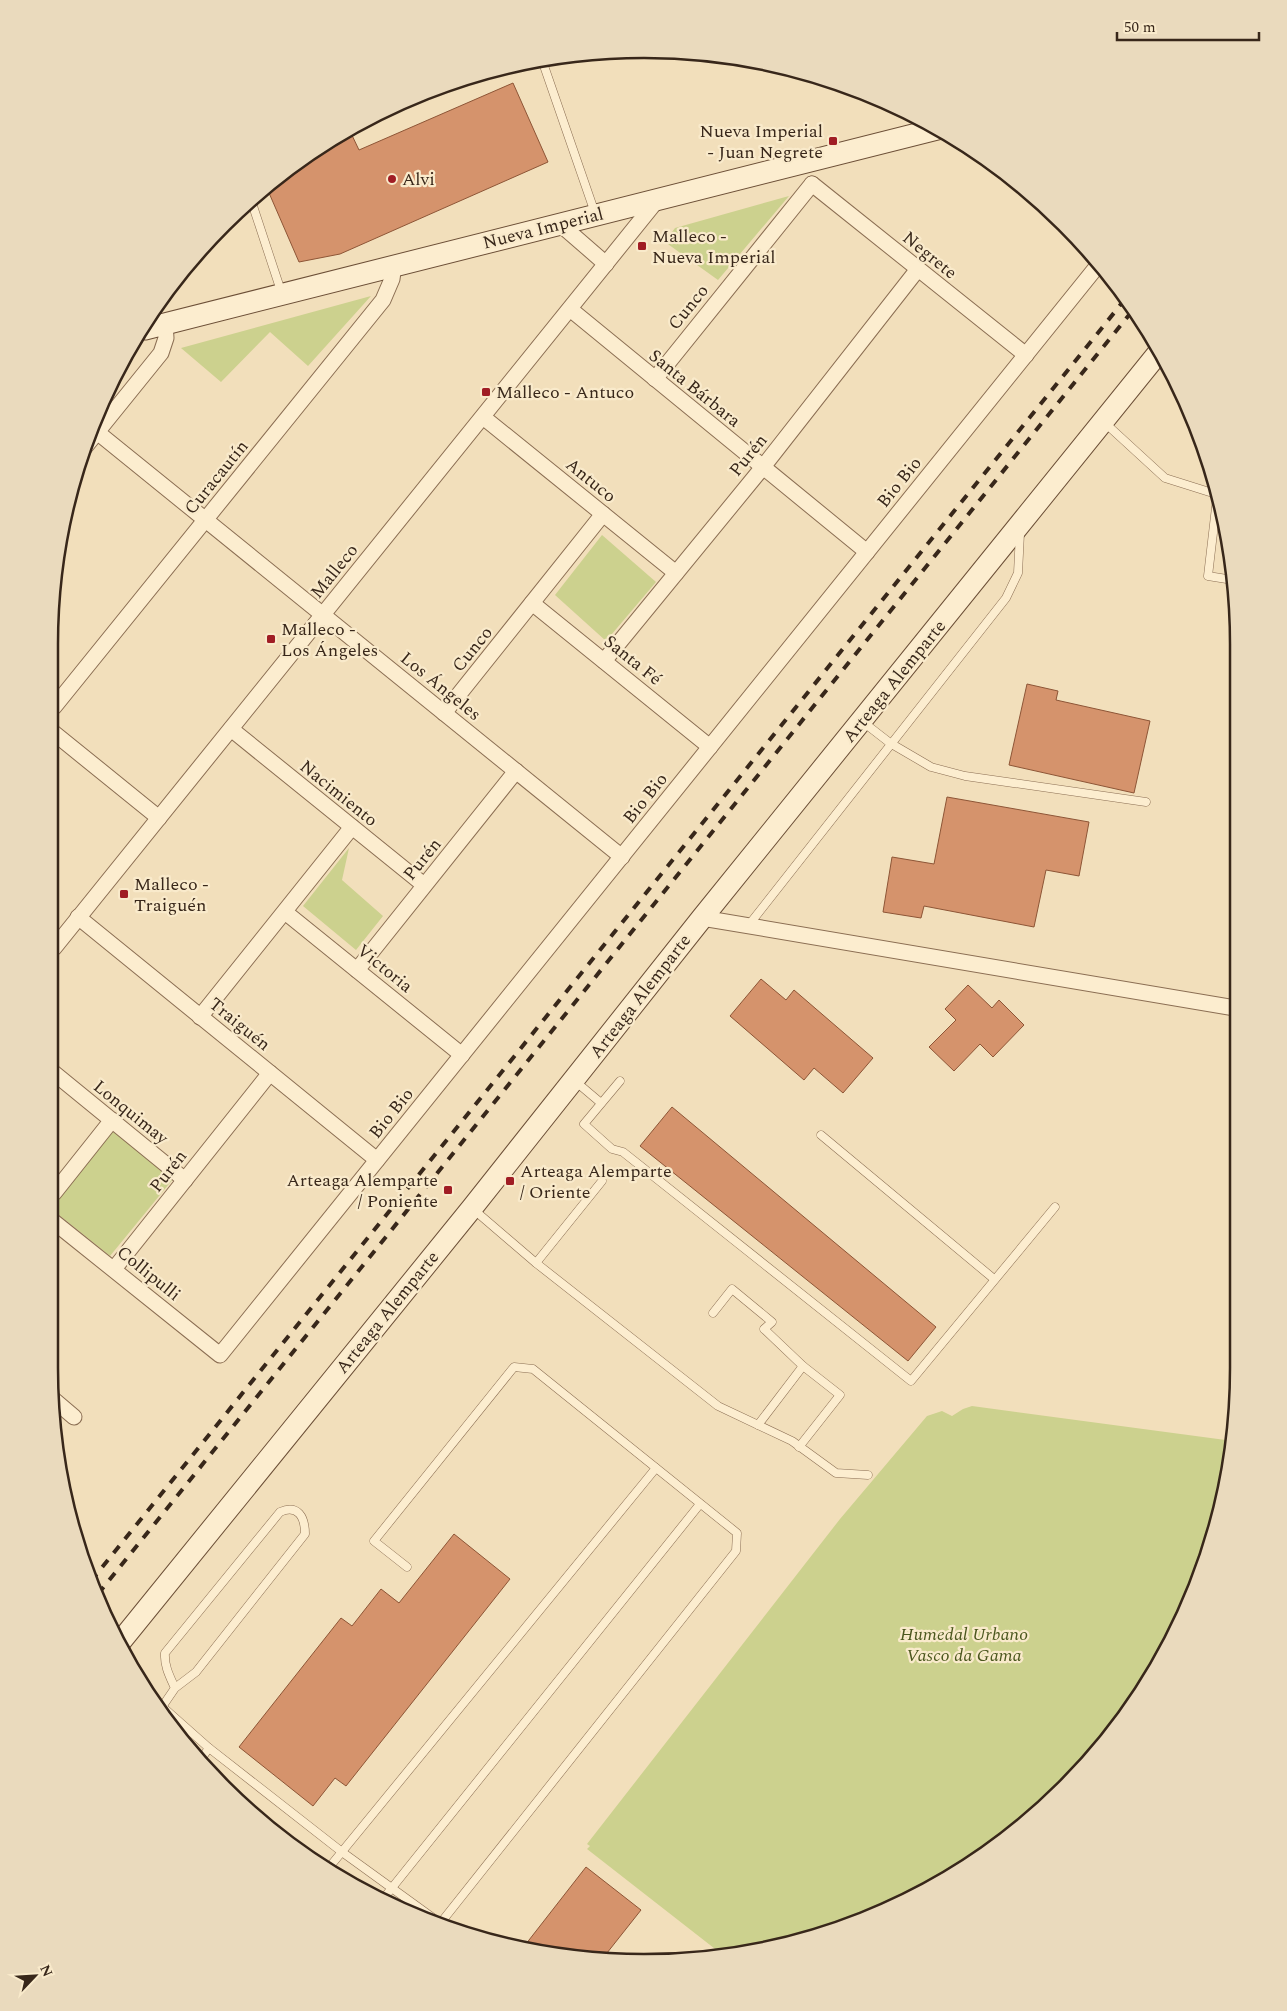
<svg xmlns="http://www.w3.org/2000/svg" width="1287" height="2011" font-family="Spectral,serif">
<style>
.green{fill:#ccd18e}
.building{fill:#d5936c;stroke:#8d5536}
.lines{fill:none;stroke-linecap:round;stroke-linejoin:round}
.lane-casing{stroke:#8b6e53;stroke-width:9}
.street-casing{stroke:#8b6e53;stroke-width:17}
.secondary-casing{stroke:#6c4f37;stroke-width:23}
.lane{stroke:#fcedcf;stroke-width:8}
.street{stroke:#fcedcf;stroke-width:15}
.secondary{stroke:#fcedcf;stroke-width:21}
.rail{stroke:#38271a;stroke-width:4;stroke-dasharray:9 9;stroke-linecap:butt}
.poi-dot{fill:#a01d24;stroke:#f9eacb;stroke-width:2}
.labels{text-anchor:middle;stroke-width:4.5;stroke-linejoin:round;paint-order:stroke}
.poi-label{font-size:18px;fill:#38271a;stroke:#f9eacb;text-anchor:start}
.street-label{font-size:18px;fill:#38271a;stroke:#f9eacb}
.park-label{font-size:18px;font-style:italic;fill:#4b571e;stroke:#f9eacb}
.rim{fill:none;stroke:#38271a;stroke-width:2.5}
</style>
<rect width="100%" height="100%" fill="#f2dfbb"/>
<g class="green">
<polygon points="789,196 718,280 665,242 675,228"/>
<polygon points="371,296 308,366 270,332 221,382 181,348"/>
<polygon points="602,535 656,582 606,641 555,595"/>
<polygon points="349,848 342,880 383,916 356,950 303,906"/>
<polygon points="109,1127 173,1179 110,1256 54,1211 54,1198"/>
<polygon points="972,1406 1233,1441 1193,1595 1158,1665 1091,1759 974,1862 906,1901 798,1942 719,1952 587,1849 590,1846 587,1844 840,1519 927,1416 942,1411 952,1416 963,1409"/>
</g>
<g class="building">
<polygon points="513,83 548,162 340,254 299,262 266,186 281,172 349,129 359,150"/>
<polygon points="1027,684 1058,691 1056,700 1150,721 1134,793 1009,765"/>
<polygon points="947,797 1089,822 1079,876 1046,870 1034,927 924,906 921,918 883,912 892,857 934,864"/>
<polygon points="761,979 786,1000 794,990 873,1058 843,1093 814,1068 804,1080 730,1016"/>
<polygon points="968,985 992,1008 999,1000 1024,1025 993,1057 980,1044 954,1071 929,1047 956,1020 945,1009"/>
<polygon points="672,1107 936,1327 908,1361 640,1146"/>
<polygon points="454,1534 510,1579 346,1786 335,1778 313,1806 239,1747 341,1618 352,1626 381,1589 399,1603"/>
<polygon points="586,1867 641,1910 603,1958 522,1949"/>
</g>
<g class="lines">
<g class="lane-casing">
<g id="lane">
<polyline points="542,60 595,213"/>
<polyline points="251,200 282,294"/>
<polyline points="1105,423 1165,478 1219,495"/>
<polyline points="1218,490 1208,576 1233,580"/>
<polyline points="863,722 890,743 931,767 965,776 1146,802"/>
<polyline points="748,926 1006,598 1018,573 1020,533"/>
<polyline points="575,1081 601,1103"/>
<polyline points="620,1081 584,1124 612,1149 623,1152 911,1381 1055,1207"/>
<polyline points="821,1135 994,1279"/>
<polyline points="473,1209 536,1263 718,1406 792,1441 836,1473 868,1475"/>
<polyline points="536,1263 602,1181"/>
<polyline points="713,1313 732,1289 772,1322 764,1329 803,1366"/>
<polyline points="758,1425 803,1366 840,1395 799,1447"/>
<polyline points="407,1567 374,1541 514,1367 533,1369 737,1533 736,1551 439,1925"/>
<polyline points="147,1693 209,1748 342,1852 440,1923"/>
<path d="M162 1707 175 1688 196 1672 305 1534C305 1517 298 1504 280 1512L165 1653C164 1666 170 1677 175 1688"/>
<polyline points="199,1762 209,1748"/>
<polyline points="327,1870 656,1468"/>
<polyline points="383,1899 700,1504"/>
</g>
</g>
<g class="street-casing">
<g id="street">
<polyline points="812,184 1026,355"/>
<polyline points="560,224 606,264"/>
<polyline points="570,309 867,552"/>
<polyline points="655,379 812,184"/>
<polyline points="483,417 676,573"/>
<polyline points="97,432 622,857"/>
<polyline points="81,452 161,353 166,338 165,323"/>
<polyline points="532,603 710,747"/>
<polyline points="604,661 763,467 918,269"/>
<polyline points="54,707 383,300 392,279 394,265"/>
<polyline points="444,713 603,514"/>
<polyline points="231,729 424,885"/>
<polyline points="54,733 159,818"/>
<polyline points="285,912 462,1055"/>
<polyline points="78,917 377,1160"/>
<polyline points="702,918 1235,1008"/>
<polyline points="54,948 658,199"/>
<polyline points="357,970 516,771"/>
<polyline points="200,1017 352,827"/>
<polyline points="54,1073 185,1180"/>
<polyline points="54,1193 112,1120"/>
<polyline points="54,1222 220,1355 1099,264"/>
<polyline points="114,1269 270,1073"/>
<polyline points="54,1400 74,1417"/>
</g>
</g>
<g class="secondary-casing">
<g id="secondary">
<polyline points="145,329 941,128"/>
<polyline points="121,1641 472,1208 702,918 1159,352"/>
</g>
</g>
<use href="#lane" class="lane"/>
<use href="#street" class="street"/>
<use href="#secondary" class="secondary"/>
<g class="rail">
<polyline points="91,1581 1126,298"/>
<polyline points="98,1594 1133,310"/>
</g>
</g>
<g class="poi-dot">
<rect x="828" y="136" width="10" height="10" rx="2.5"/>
<circle cx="392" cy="179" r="5"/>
<rect x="637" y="241" width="10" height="10" rx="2.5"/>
<rect x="481" y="387" width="10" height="10" rx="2.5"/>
<rect x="266" y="634" width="10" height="10" rx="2.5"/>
<rect x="119" y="889" width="10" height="10" rx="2.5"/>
<rect x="505" y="1176" width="10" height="10" rx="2.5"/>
<rect x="443" y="1185" width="10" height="10" rx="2.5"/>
</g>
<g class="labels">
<g class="poi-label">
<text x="823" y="137" text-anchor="end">Nueva Imperial<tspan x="823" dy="21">- Juan Negrete</tspan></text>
<text x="402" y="185">Alvi</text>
<text x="652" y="242">Malleco -<tspan x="652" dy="21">Nueva Imperial</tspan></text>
<text x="496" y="398">Malleco - Antuco</text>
<text x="281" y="635">Malleco -<tspan x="281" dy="21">Los Ángeles</tspan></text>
<text x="134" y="890">Malleco -<tspan x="134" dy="21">Traiguén</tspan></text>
<text x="520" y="1177">Arteaga Alemparte<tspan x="520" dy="21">/ Oriente</tspan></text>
<text x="438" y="1186" text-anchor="end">Arteaga Alemparte<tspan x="438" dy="21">/ Poniente</tspan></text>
</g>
<g class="street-label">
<text transform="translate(543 228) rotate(-14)" y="6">Nueva Imperial</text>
<text transform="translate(930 255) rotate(39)" y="6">Negrete</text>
<text transform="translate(688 307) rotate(-51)" y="6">Cunco</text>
<text transform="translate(695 388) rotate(39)" y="6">Santa Bárbara</text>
<text transform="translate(748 455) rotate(-51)" y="6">Purén</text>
<text transform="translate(216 477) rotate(-51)" y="6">Curacautín</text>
<text transform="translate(591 480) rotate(39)" y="6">Antuco</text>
<text transform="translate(899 482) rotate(-51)" y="6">Bio Bio</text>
<text transform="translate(334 571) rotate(-51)" y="6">Malleco</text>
<text transform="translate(472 649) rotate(-51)" y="6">Cunco</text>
<text transform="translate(633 660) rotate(39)" y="6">Santa Fé</text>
<text transform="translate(894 681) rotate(-51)" y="6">Arteaga Alemparte</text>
<text transform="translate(441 686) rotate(39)" y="6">Los Ángeles</text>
<text transform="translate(339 793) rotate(39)" y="6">Nacimiento</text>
<text transform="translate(645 798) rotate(-51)" y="6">Bio Bio</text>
<text transform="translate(422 859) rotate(-51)" y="6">Purén</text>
<text transform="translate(385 968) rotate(39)" y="6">Victoria</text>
<text transform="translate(640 996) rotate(-52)" y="6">Arteaga Alemparte</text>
<text transform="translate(240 1024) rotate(39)" y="6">Traiguén</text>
<text transform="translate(131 1112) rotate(39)" y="6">Lonquimay</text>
<text transform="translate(391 1113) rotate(-51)" y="6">Bio Bio</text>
<text transform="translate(168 1171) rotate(-52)" y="6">Purén</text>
<text transform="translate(149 1273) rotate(39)" y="6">Collipulli</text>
<text transform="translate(387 1312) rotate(-51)" y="6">Arteaga Alemparte</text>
</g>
<g class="park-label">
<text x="964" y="1640">Humedal Urbano<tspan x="964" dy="21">Vasco da Gama</tspan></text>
</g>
</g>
<path d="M0 0H1287V2011H0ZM644 58H644A586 586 0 0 1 1230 644V1368A586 586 0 0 1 644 1954H644A586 586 0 0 1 58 1368V644A586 586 0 0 1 644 58Z" fill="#eadabd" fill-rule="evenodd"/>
<path class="rim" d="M644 58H644A586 586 0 0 1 1230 644V1368A586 586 0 0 1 644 1954H644A586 586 0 0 1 58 1368V644A586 586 0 0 1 644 58Z"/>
<g transform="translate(35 1976) rotate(65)" stroke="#f9eacb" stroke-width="4" paint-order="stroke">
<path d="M0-4L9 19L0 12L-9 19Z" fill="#38271a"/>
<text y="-8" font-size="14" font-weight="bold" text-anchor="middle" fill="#38271a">N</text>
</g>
<path d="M1117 32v8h142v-8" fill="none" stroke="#38271a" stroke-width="2.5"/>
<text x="1124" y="32" font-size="15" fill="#38271a" stroke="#f9eacb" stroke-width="4" paint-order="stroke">50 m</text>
</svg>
